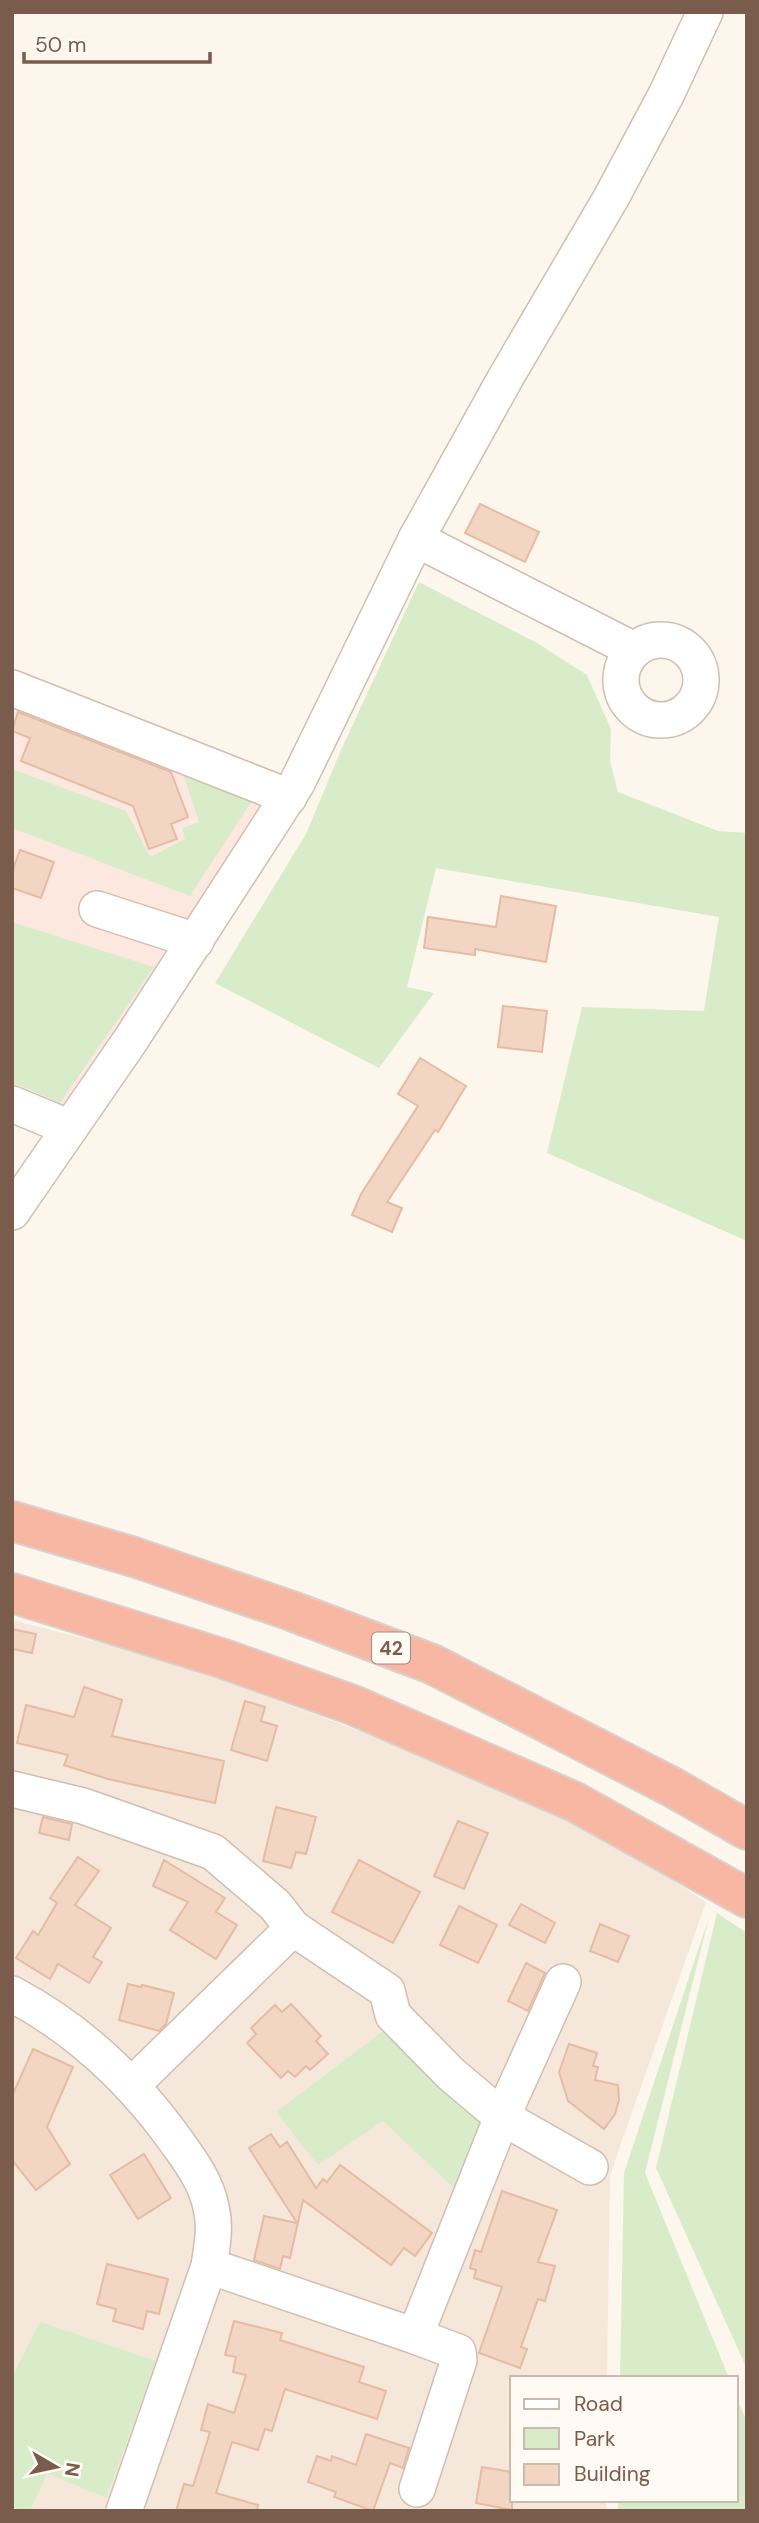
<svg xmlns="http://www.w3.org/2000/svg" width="759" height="2523" font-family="'DM Sans',sans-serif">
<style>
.residential{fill:#f5e8da}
.commercial{fill:#fde8e0}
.green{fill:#d8ecc9}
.building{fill:#f3d5c3;stroke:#e6bba3;stroke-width:2}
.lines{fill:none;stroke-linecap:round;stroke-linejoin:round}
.minor-casing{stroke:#d1beb0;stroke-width:38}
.highway-casing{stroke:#dad1cd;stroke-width:42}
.minor{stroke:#fff;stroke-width:35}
.highway{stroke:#f7b7a3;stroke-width:38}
.labels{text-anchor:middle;stroke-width:7;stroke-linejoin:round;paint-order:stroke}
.shield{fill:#fffaf3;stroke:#a28b7f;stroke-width:2}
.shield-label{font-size:19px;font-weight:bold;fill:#7a5c4d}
</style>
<rect width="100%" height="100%" fill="#fdf6ec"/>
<polygon class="residential" points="12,1620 121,1648 201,1673 409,1749 560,1817 658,1871 706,1902 610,2175 607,2378 512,2378 512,2500 606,2500 606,2511 12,2511"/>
<polygon class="commercial" points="12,681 279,789 50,1137 12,1119"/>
<g class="green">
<polygon points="419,582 537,643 587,675 611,729 610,761 618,792 718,831 747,833 747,1241 547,1153 582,1007 704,1011 719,917 436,868 407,987 434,993 379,1068 215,983 306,834 341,750"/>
<polygon points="181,768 255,796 190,896 12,828 12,769 126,811 150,857 185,839 182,828 199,822"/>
<polygon points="12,922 154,967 60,1103 12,1082"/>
<polygon points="717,1913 747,1933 747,2369 656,2168"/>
<polygon points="709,1917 645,2173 729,2378 620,2378 624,2173"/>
<polygon points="387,2028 487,2116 456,2190 383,2121 318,2165 276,2112"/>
<polygon points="40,2322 156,2361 106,2498 47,2473 30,2511 12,2511 12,2377"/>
<polygon points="736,2396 747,2422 747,2511 618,2511 618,2500 736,2500"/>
</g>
<g class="building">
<polygon points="480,504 539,532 525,562 465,533"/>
<polygon points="18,712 171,772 188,817 171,824 177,839 149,849 133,806 21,761 30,738 12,731"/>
<polygon points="20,850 54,862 41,898 12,888 12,872"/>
<polygon points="501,896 556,906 546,962 475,949 475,955 424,948 428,917 496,927"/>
<polygon points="503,1006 547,1011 542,1052 498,1047"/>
<polygon points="420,1058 466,1086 438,1132 435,1130 387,1202 402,1208 392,1232 352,1215 361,1194 418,1106 398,1094"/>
<polygon points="12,1629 36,1634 32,1653 12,1649"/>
<polygon points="84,1687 122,1700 112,1736 224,1761 215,1803 108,1779 64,1765 68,1755 17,1743 26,1705 74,1717"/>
<polygon points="245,1701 265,1707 261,1721 277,1726 267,1761 231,1750"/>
<polygon points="276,1807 316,1817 306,1854 296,1852 291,1868 263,1861"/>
<polygon points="43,1817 72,1824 69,1840 39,1833"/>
<polygon points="458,1821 488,1833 464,1889 434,1876"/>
<polygon points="78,1857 99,1871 75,1905 111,1928 93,1957 102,1962 89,1983 58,1964 50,1979 16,1958 33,1931 38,1935 57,1903 50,1898"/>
<polygon points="164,1860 225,1898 216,1912 237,1925 216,1959 170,1930 188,1902 153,1886"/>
<polygon points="359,1860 420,1892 393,1943 332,1912"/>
<polygon points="521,1904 555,1923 545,1943 509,1925"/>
<polygon points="459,1906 497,1925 478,1963 440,1945"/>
<polygon points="600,1924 629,1936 618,1962 590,1951"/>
<polygon points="526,1963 545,1973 528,2011 508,2001"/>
<polygon points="128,1984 141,1987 142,1985 174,1993 166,2024 159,2031 119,2020"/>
<polygon points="291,2004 321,2036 316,2041 328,2054 310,2070 306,2066 295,2077 288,2071 281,2078 247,2043 256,2034 251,2028 275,2005 282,2012"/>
<polygon points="569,2044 597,2053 593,2066 598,2067 595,2080 618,2085 619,2100 615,2114 604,2129 568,2101 559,2072"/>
<polygon points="33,2049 73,2067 47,2127 70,2164 36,2190 12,2160 12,2096"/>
<polygon points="271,2134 280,2147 287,2142 316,2188 323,2179 327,2182 340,2165 432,2233 415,2256 404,2248 391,2265 303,2200 290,2258 283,2256 280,2269 254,2260 264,2216 297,2223 249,2148"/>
<polygon points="144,2154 171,2198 138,2219 110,2175"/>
<polygon points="502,2191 557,2210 538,2262 555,2266 545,2301 538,2299 521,2347 527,2349 520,2368 479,2353 502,2287 474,2278 476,2270 470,2268 475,2250 481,2252"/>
<polygon points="107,2264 168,2279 159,2314 147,2311 143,2329 113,2321 116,2309 97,2304"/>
<polygon points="234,2321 282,2333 280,2340 364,2367 359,2382 386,2391 377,2419 285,2389 272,2431 265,2429 258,2450 232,2442 216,2493 258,2505 257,2511 176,2511 184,2484 193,2486 210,2432 201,2430 208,2404 234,2413 246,2375 233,2372 236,2357 225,2355"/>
<polygon points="366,2434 409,2448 403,2468 390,2463 373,2511 334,2497 336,2492 308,2482 317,2456 331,2461 332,2456 356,2465"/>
<polygon points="482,2467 512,2472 512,2510 476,2503"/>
</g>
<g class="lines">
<g class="minor-casing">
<g id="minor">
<polyline points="416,539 634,650"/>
<circle cx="661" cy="680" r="40"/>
<polyline points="12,688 289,797"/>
<polyline points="97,909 196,941"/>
<polyline points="12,1104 70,1128"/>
<polyline points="12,1212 130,1041 297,783 416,539 506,377 611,198 666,95 705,12"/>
<polyline points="12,1789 83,1806 213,1852 275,1905 293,1928 131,2086"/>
<polyline points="293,1928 387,1991 393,2015 451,2074 502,2117 590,2167"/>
<path d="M12 1994C78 2029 133 2081 176 2141 191 2162 206 2182 211 2207 216 2227 212 2246 209 2266L124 2511"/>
<polyline points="209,2266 415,2336 502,2117 563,1982"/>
<polyline points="415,2336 458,2352 459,2360 417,2489"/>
</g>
</g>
<g class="highway-casing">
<g id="highway">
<polyline points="12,1521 134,1557 289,1610 432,1664 672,1787 747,1830"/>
<polyline points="12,1593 221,1658 353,1705 575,1802 747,1898"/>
</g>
</g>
<use href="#minor" class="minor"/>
<use href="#highway" class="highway"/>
</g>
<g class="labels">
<rect class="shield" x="372" y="1632.5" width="38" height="31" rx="5"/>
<g class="shield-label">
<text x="391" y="1655">42</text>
</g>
</g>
<rect width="759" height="2523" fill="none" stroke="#7a5c4d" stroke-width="28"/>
<rect x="510" y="2376" width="228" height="126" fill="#fffaf3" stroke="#cabbb1" stroke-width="2"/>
<rect x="524" y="2399" width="35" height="10" fill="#ffffff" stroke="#cabbb1" stroke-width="2"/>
<text x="574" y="2411" font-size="21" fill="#7a5c4d">Road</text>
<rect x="524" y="2428" width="35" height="21" fill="#d8ecc9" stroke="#cabbb1" stroke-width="2"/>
<text x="574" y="2446" font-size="21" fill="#7a5c4d">Park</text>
<rect x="524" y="2464" width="35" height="21" fill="#f3d5c3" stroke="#cabbb1" stroke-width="2"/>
<text x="574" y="2481" font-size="21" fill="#7a5c4d">Building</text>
<g transform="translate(56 2467) rotate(99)" stroke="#fffaf3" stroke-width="5" paint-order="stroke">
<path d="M0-5L12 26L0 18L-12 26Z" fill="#7a5c4d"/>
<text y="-10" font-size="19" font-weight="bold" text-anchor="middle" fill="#7a5c4d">N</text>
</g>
<path d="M24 52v10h186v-10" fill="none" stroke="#7a5c4d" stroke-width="3.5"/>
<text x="35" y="52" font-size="21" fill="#7a5c4d" stroke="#fffaf3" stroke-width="5" paint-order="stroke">50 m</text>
</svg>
